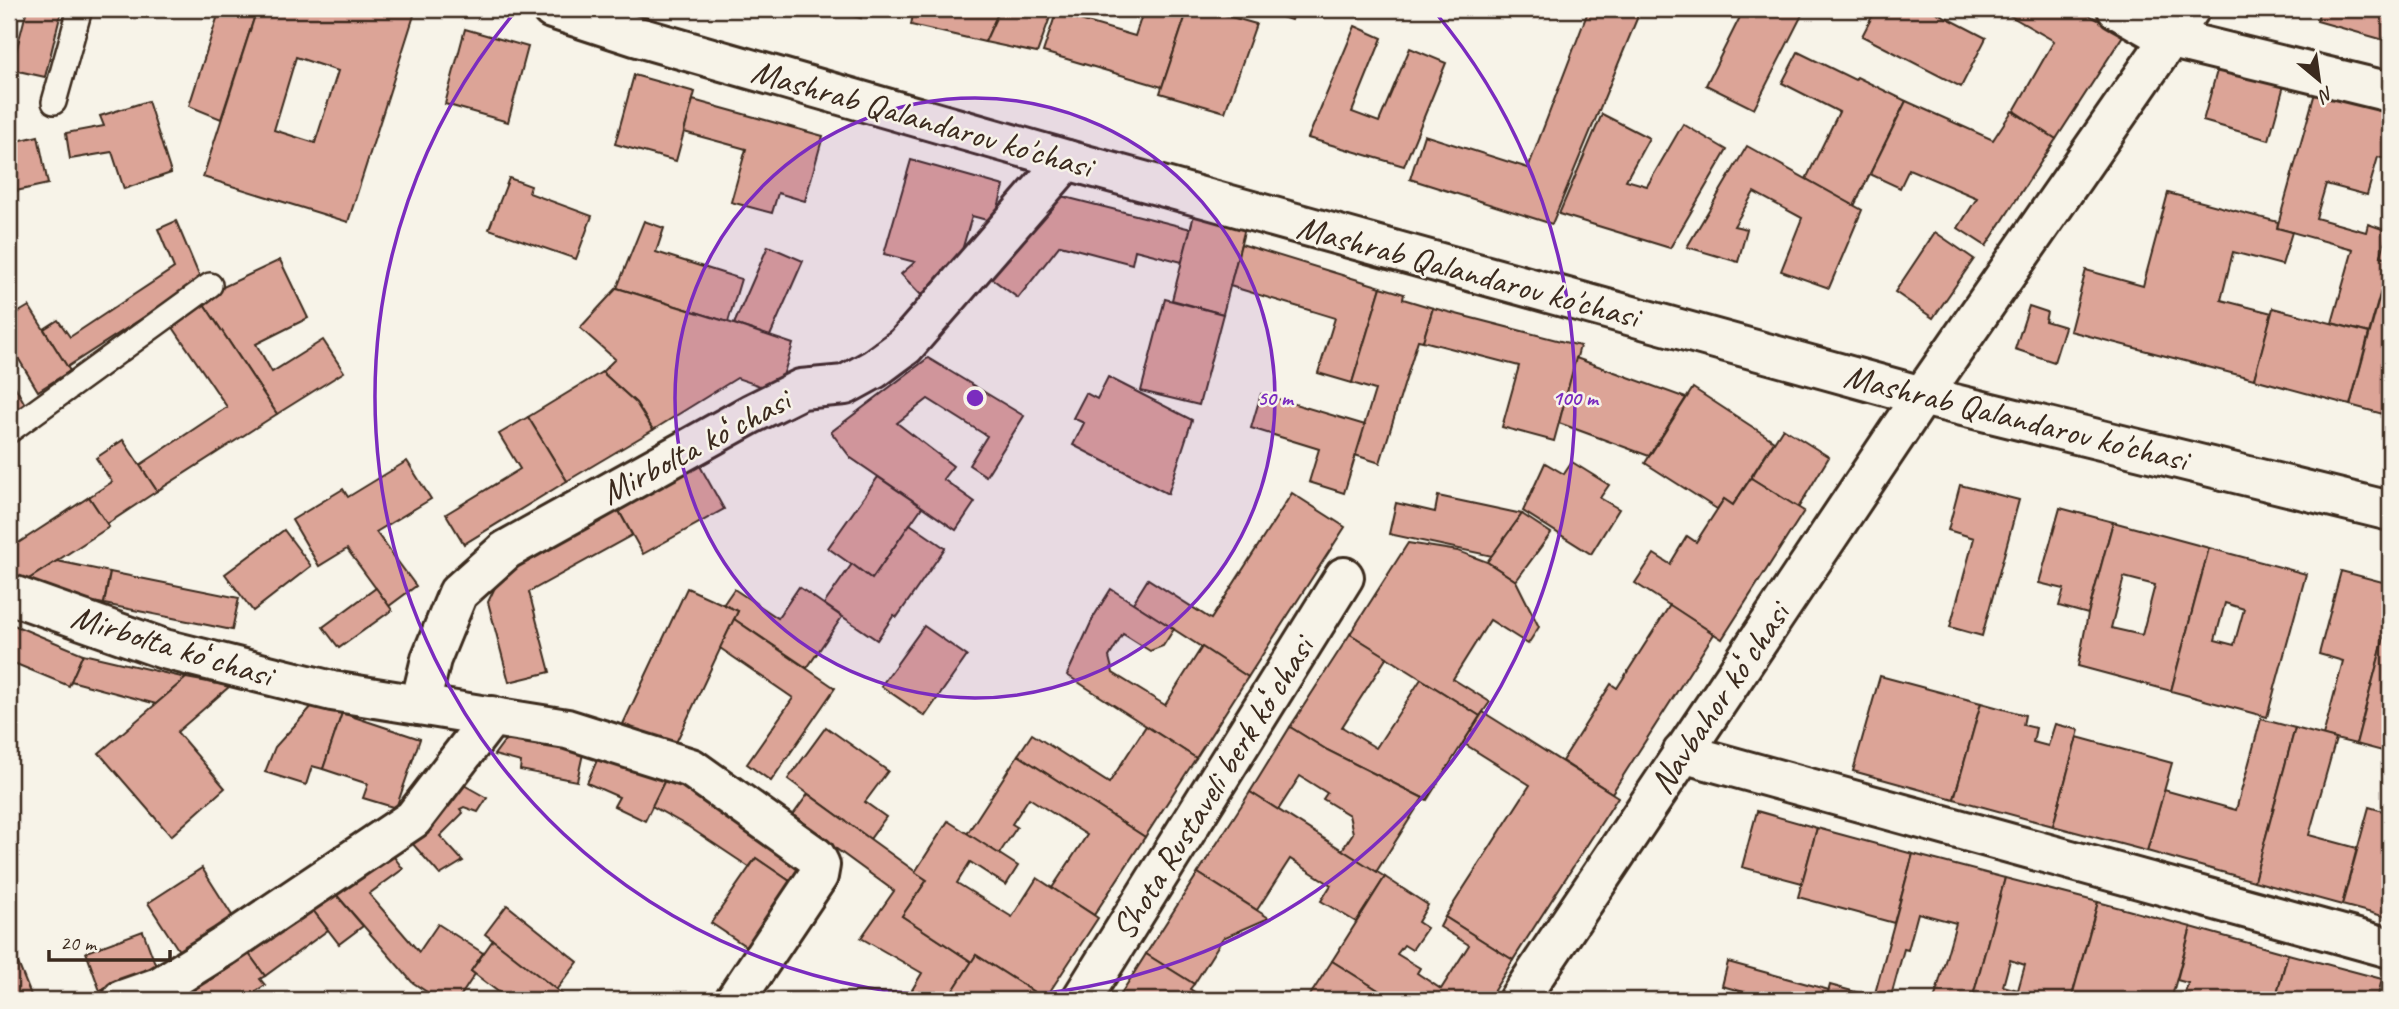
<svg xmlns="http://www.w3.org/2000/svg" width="2399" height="1009" font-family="Caveat,sans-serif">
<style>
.building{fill:#dca497;stroke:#3b2a1e;stroke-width:2;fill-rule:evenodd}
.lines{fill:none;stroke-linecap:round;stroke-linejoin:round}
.lane-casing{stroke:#3b2a1e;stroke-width:28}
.street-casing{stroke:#3b2a1e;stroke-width:44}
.secondary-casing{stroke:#3b2a1e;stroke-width:44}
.lane{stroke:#f7f3e8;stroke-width:23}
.street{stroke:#f7f3e8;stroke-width:38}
.secondary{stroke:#f7f3e8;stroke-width:38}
.ring{fill:none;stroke:#7b2cbf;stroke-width:3.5}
.labels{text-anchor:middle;stroke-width:5;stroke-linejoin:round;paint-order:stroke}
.street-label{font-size:35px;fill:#3b2a1e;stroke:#f7f3e8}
.centre{fill:#7b2cbf;stroke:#f7f3e8;stroke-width:3.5}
.ring-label{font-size:21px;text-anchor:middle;font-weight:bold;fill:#7b2cbf;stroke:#f7f3e8;stroke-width:5;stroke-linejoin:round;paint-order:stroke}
</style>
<rect width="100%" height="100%" fill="#f7f3e8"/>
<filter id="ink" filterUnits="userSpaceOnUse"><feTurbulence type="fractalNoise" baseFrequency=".0143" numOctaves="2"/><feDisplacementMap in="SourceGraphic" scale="14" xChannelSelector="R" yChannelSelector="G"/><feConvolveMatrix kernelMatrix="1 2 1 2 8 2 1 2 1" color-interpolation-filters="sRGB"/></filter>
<g filter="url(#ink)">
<g class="building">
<polygon points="27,9 62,9 45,77 14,70 12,67"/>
<polygon points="220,9 257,9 221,119 189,106"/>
<path d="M257 9H416L348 222 203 177ZM296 57 338 71 315 143 274 130Z"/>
<polygon points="825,9 863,9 861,18"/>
<polygon points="914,9 1000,9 985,42 911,25"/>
<polygon points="1000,9 1053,9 1037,53 985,42"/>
<polygon points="1144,9 1188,9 1162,87 1043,52 1056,13 1135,36"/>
<polygon points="1188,9 1203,9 1256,24 1225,112 1160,93"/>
<polygon points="1264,9 1295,9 1291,20 1263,11"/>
<polygon points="1589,9 1641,9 1552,224 1410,179 1424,135 1528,168"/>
<polygon points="1744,9 1805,9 1754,109 1706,85"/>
<polygon points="1876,9 1930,9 1986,38 1961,87 1862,36"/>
<polygon points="2010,9 2078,9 2124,34 2056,139 2014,111 2054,41 2007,14"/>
<polygon points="2320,9 2390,9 2384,40 2317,21"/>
<polygon points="2390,15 2390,41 2384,40"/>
<polygon points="1355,26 1382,38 1352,112 1379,122 1410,48 1446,63 1404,166 1308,138"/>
<polygon points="465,29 528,47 508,122 445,104"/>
<polygon points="1798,52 1855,80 1857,77 1906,101 1854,206 1806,179 1839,112 1782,83"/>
<polygon points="2220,60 2286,78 2269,140 2203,121"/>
<polygon points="9,69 14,70 13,94 9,94"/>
<polygon points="634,75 695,92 676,161 615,144"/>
<polygon points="2318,82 2390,102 2390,160 2378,157 2367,195 2326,184 2316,218 2366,232 2368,224 2388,231 2381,256 2390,259 2369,333 2332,323 2353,249 2277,228"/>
<polygon points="693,100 823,136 805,201 778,193 772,213 731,202 746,149 684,132"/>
<polygon points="148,101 171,173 124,189 112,152 70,159 66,133 104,126 100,116"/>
<polygon points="1906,101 1993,140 2012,111 2056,139 1986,246 1958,228 1977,198 1909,169 1900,188 1870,174"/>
<polygon points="1602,114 1649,138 1626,180 1647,186 1683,124 1727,150 1670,248 1559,214"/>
<polygon points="38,136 48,184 16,191 11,170 9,170 9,143"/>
<polygon points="1747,146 1862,210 1829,288 1781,271 1802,218 1754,192 1734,226 1747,229 1738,262 1687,247"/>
<polygon points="911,160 1004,186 994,222 972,216 958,264 923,297 901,274 915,262 884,254"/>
<polygon points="509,178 531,186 529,193 592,216 576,259 489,229"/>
<polygon points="2168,193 2278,222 2277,228 2292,232 2282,265 2233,252 2221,300 2272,313 2254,379 2070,331 2086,270 2143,286"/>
<polygon points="1057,195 1191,229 1182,262 1135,250 1132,264 1060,245 1018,298 991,278"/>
<polygon points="1194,215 1245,228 1223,314 1172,300"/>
<polygon points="176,221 201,280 67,367 44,329 58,320 70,337 174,268 158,229"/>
<polygon points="644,221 664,228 656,252 741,279 728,322 617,288"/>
<polygon points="2390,224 2390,258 2381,256"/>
<polygon points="1935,232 1974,259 1933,318 1895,292"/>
<polygon points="1241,244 1381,287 1352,383 1318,373 1335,318 1230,286"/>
<polygon points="768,246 803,261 770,336 734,324"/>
<polygon points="2390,259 2390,416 2350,405"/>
<polygon points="280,260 308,318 256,344 272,372 323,340 344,372 277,414 200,298"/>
<polygon points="1381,287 1404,294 1403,299 1433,308 1423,341 1418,340 1380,463 1355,455 1375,390 1352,383"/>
<polygon points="617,288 728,322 793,344 778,392 737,378 653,430 636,403 602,372 615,359 580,328"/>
<polygon points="200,298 277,414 157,491 140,465 227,407 168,320"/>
<polygon points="1165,299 1223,314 1199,405 1141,391"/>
<polygon points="29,306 70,371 38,391 9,343 9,318"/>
<polygon points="2029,306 2047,312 2045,321 2065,327 2054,362 2015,349"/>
<polygon points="1433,308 1580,346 1554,441 1502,427 1519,366 1423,341"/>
<polygon points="2273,308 2369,333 2350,405 2254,379"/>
<polygon points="928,358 1024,416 986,476 969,465 987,436 928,399 897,423 953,466 943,479 975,502 956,530 851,458 831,432"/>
<polygon points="1576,358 1686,398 1649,456 1559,423"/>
<polygon points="602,372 636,403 653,430 567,481 528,417"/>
<polygon points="9,376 26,406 9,420"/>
<polygon points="1108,377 1192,420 1168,494 1073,445 1084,423 1073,418 1086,393 1097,399"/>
<polygon points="1693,388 1774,441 1733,505 1724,499 1717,509 1645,463"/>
<polygon points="1261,394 1365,425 1344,493 1309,482 1319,449 1251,428"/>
<polygon points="528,417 567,481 464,544 446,514 520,469 499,434"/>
<polygon points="1783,428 1829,457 1798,508 1751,478"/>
<polygon points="123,440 157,491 107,524 89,497 112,482 96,458"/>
<polygon points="695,457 724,509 643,554 614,502"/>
<polygon points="407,461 431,499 376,532 416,586 389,606 347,549 319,566 292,520 343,489 348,497"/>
<polygon points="1572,462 1609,485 1600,498 1619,509 1591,554 1523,511 1545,463 1564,474"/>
<polygon points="878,477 922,507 872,579 828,548"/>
<polygon points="1751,478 1804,511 1722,639 1635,583 1654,554 1670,564 1687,536 1696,542 1724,499 1733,505"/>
<polygon points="1960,485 2019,500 1982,636 1950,627 1974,538 1948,530"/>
<polygon points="1292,493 1345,527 1248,677 1133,603 1148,579 1211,619"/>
<polygon points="1438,496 1522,514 1492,556 1389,534 1396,503 1435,512"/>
<polygon points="89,497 109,527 15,588 9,584 9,549"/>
<polygon points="614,502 632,535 529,592 550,672 509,682 488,602 508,560"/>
<polygon points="2060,508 2113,522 2088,614 2059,606 2064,589 2039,583"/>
<polygon points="1522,514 1551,533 1516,581 1487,562"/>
<path d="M2113 522 2209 548 2171 691 2078 666 2088 614ZM2124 577 2155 585 2142 635 2111 628Z"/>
<polygon points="910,524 945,548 897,617 894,615 877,640 824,604 852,564 872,579"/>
<polygon points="284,530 311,566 253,611 225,574"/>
<polygon points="1408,543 1458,551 1487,562 1516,581 1539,627 1528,644 1490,620 1453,679 1490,702 1480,716 1350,634"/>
<path d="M2209 548 2306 574 2267 717 2171 691ZM2225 603 2244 609 2234 645 2215 640Z"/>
<polygon points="57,561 110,572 104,604 15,588"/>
<polygon points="2341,571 2390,584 2390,615 2356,744 2323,736 2343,661 2319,654"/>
<polygon points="110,572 239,598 232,630 104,604"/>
<polygon points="799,587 842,617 807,668 734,619 738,611 723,605 734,589 778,618"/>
<polygon points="376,588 392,610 339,648 323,627"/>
<polygon points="687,588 738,611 674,747 623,724"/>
<polygon points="1111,589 1174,629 1163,646 1150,651 1123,634 1109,657 1113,673 1165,705 1202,647 1248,677 1196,758 1067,675 1094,616"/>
<polygon points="1670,605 1714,634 1612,793 1562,761 1611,684 1617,688"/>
<polygon points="2390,615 2390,753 2356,744"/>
<polygon points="734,619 835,688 771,781 747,764 793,698 720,648"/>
<polygon points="9,623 83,654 69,686 9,661"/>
<polygon points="924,626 967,656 925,716 881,686"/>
<polygon points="1350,634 1387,657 1342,727 1376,748 1421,679 1480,716 1427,800 1327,750 1290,727"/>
<polygon points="83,654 186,678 156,704 71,681"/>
<polygon points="1880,676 1981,703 1954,799 1853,771"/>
<polygon points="186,678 230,686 177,732 225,788 171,836 99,753"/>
<polygon points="1981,703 2025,715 2023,725 2036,728 2033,742 2048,746 2055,724 2079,730 2053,826 1954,799"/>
<polygon points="314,704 342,713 323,769 312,766 306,785 265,772 275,747"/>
<polygon points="1483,712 1618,797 1513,960 1445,917 1530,785 1463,743"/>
<polygon points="342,713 420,739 396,808 363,798 368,784 323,769"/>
<polygon points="2261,719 2295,728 2254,881 2147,851 2164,790 2236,810"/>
<polygon points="1146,726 1196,758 1145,837 1018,755 1032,734 1109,783"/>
<polygon points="826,727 888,771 865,802 886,817 870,839 788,779"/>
<polygon points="1290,727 1327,750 1423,798 1376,872 1342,850 1353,833 1349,815 1323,799 1327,793 1300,776 1278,810 1250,792"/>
<polygon points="2295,728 2336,739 2309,835 2357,848 2342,905 2254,881"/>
<polygon points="508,736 584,749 577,781 520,770 521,762 494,755"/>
<polygon points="2077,737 2172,763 2147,851 2053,826"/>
<polygon points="601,751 666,778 645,821 614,806 619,797 587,783"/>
<polygon points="1018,755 1145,837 1094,915 1052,888 1087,835 1029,798 1012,824 1017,827 999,854 967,834"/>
<polygon points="666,778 707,801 811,866 797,886 756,858 749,867 689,827 652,806"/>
<polygon points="462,784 487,798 478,812 464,807 460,809 463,813 440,836 463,861 440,875 404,834"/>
<polygon points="1250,792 1385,877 1356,922 1321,901 1331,885 1290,859 1257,910 1198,873"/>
<polygon points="808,794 927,880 902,916 972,962 947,1000 906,1000 922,973 861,938 894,891 835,848 829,857 785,826"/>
<polygon points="2369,807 2390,813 2390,918 2342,905"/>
<polygon points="1757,811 1817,828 1802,883 1742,867"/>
<polygon points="948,821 1018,866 1006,885 970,862 957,883 1012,917 1037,878 1098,918 1045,999 976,955 972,962 902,916 927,880 915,872"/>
<polygon points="1817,828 1913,854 1894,923 1798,897"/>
<polygon points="389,850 403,869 369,894 419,952 438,924 483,953 471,971 475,974 458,1000 439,1000 412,982 334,892"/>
<polygon points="1913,854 2005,878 1972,1000 1934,1000 1956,923 1918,913 1908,950 1904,949 1890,1000 1874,997"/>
<polygon points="756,858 797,886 753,951 711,923"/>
<polygon points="202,868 235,920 181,954 148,903"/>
<polygon points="1198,873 1269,918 1223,938 1194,984 1146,954"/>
<polygon points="1385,877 1428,905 1418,922 1427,928 1412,950 1404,945 1397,954 1420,968 1417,973 1441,989 1469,945 1440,927 1445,917 1513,960 1488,1000 1394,1000 1332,961"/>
<path d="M2005 878 2098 902 2071 1000H1972ZM2010 960 2025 965 2018 990 2003 986Z"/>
<polygon points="334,892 363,926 339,944 312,909"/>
<polygon points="2098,902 2191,927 2171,1000 2071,1000"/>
<polygon points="507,905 578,962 556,990 485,934"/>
<polygon points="312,909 328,930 265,976 249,954"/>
<polygon points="2191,927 2288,954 2275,1000 2183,1000 2188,983 2177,980"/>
<polygon points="143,931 157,969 100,991 86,952"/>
<polygon points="493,940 562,994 557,1000 509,1000 471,971"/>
<polygon points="249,954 265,976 260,979 265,985 243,1000 171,1000 225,971"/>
<polygon points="1146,954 1194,984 1190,989 1207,1000 1117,1000"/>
<polygon points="2288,954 2382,979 2377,1000 2275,1000"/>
<polygon points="976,955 1045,999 1048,1000 947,1000"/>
<polygon points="1332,961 1394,1000 1307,1000"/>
<polygon points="1728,962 1829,990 1826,1000 1773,1000 1722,986"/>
<polygon points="18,963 33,1000 9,1000 9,967"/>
<polygon points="1830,985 1874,997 1888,1000 1826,1000"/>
<polygon points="753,991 781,1000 748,1000"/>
</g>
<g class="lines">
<g class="lane-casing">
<g id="lane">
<polyline points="54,102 80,9"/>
<polyline points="9,431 210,285"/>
</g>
</g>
<g class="street-casing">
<g id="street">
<polyline points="2117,9 2168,38 2390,92"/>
<polyline points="9,594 164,649 332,691 567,729 691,768 816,857 820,865 818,876 735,1000"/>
<polyline points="420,705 431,659 458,593 506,550 751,414 801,389 845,385 874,369 905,346 1067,160"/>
<polyline points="1682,753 2390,948"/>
<polyline points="122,1000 159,987 223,947 413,819 492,716"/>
<polyline points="1081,1000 1344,577"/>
<polyline points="1518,1000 1922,396 2190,9"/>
</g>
</g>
<g class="secondary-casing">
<polyline id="secondary" points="552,9 635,36 1067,160 1922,396 2390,511"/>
</g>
<use href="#lane" class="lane"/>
<use href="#street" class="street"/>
<use href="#secondary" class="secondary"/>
</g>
</g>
<circle cx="975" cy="398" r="300" fill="#7b2cbf" fill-opacity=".12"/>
<g class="ring">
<circle cx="975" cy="398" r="300"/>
<path d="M1435 12A600 600 0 1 1 515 12"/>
</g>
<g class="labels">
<g class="street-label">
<text transform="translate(922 118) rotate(16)" y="12">Mashrab Qalandarov ko'chasi</text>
<text transform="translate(1468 271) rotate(15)" y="12">Mashrab Qalandarov ko'chasi</text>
<text transform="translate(2016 417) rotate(14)" y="12">Mashrab Qalandarov ko'chasi</text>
<text transform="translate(695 446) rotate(-28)" y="12">Mirbolta koʻchasi</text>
<text transform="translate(172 645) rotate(17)" y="12">Mirbolta koʻchasi</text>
<text transform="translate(1719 698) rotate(-56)" y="12">Navbahor koʻchasi</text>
<text transform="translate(1212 788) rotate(-58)" y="12">Shota Rustaveli berk koʻchasi</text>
</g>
</g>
<circle cx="975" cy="398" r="10" class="centre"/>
<g class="ring-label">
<text x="1275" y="405">50 m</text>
<text x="1575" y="405">100 m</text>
</g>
<rect width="2399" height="1009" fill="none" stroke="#f7f3e8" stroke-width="35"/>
<rect x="18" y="18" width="2364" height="974" fill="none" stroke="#3b2a1e" stroke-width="2.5" filter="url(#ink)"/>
<g transform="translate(2319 80) rotate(151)" stroke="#f7f3e8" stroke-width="5" paint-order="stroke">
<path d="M0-5L12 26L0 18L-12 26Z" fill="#3b2a1e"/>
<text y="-10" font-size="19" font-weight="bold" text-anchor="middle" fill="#3b2a1e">N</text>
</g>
<path d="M49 950v10h121v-10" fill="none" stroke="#3b2a1e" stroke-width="3.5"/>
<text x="60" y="950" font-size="21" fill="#3b2a1e" stroke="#f7f3e8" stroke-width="5" paint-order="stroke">20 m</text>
</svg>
